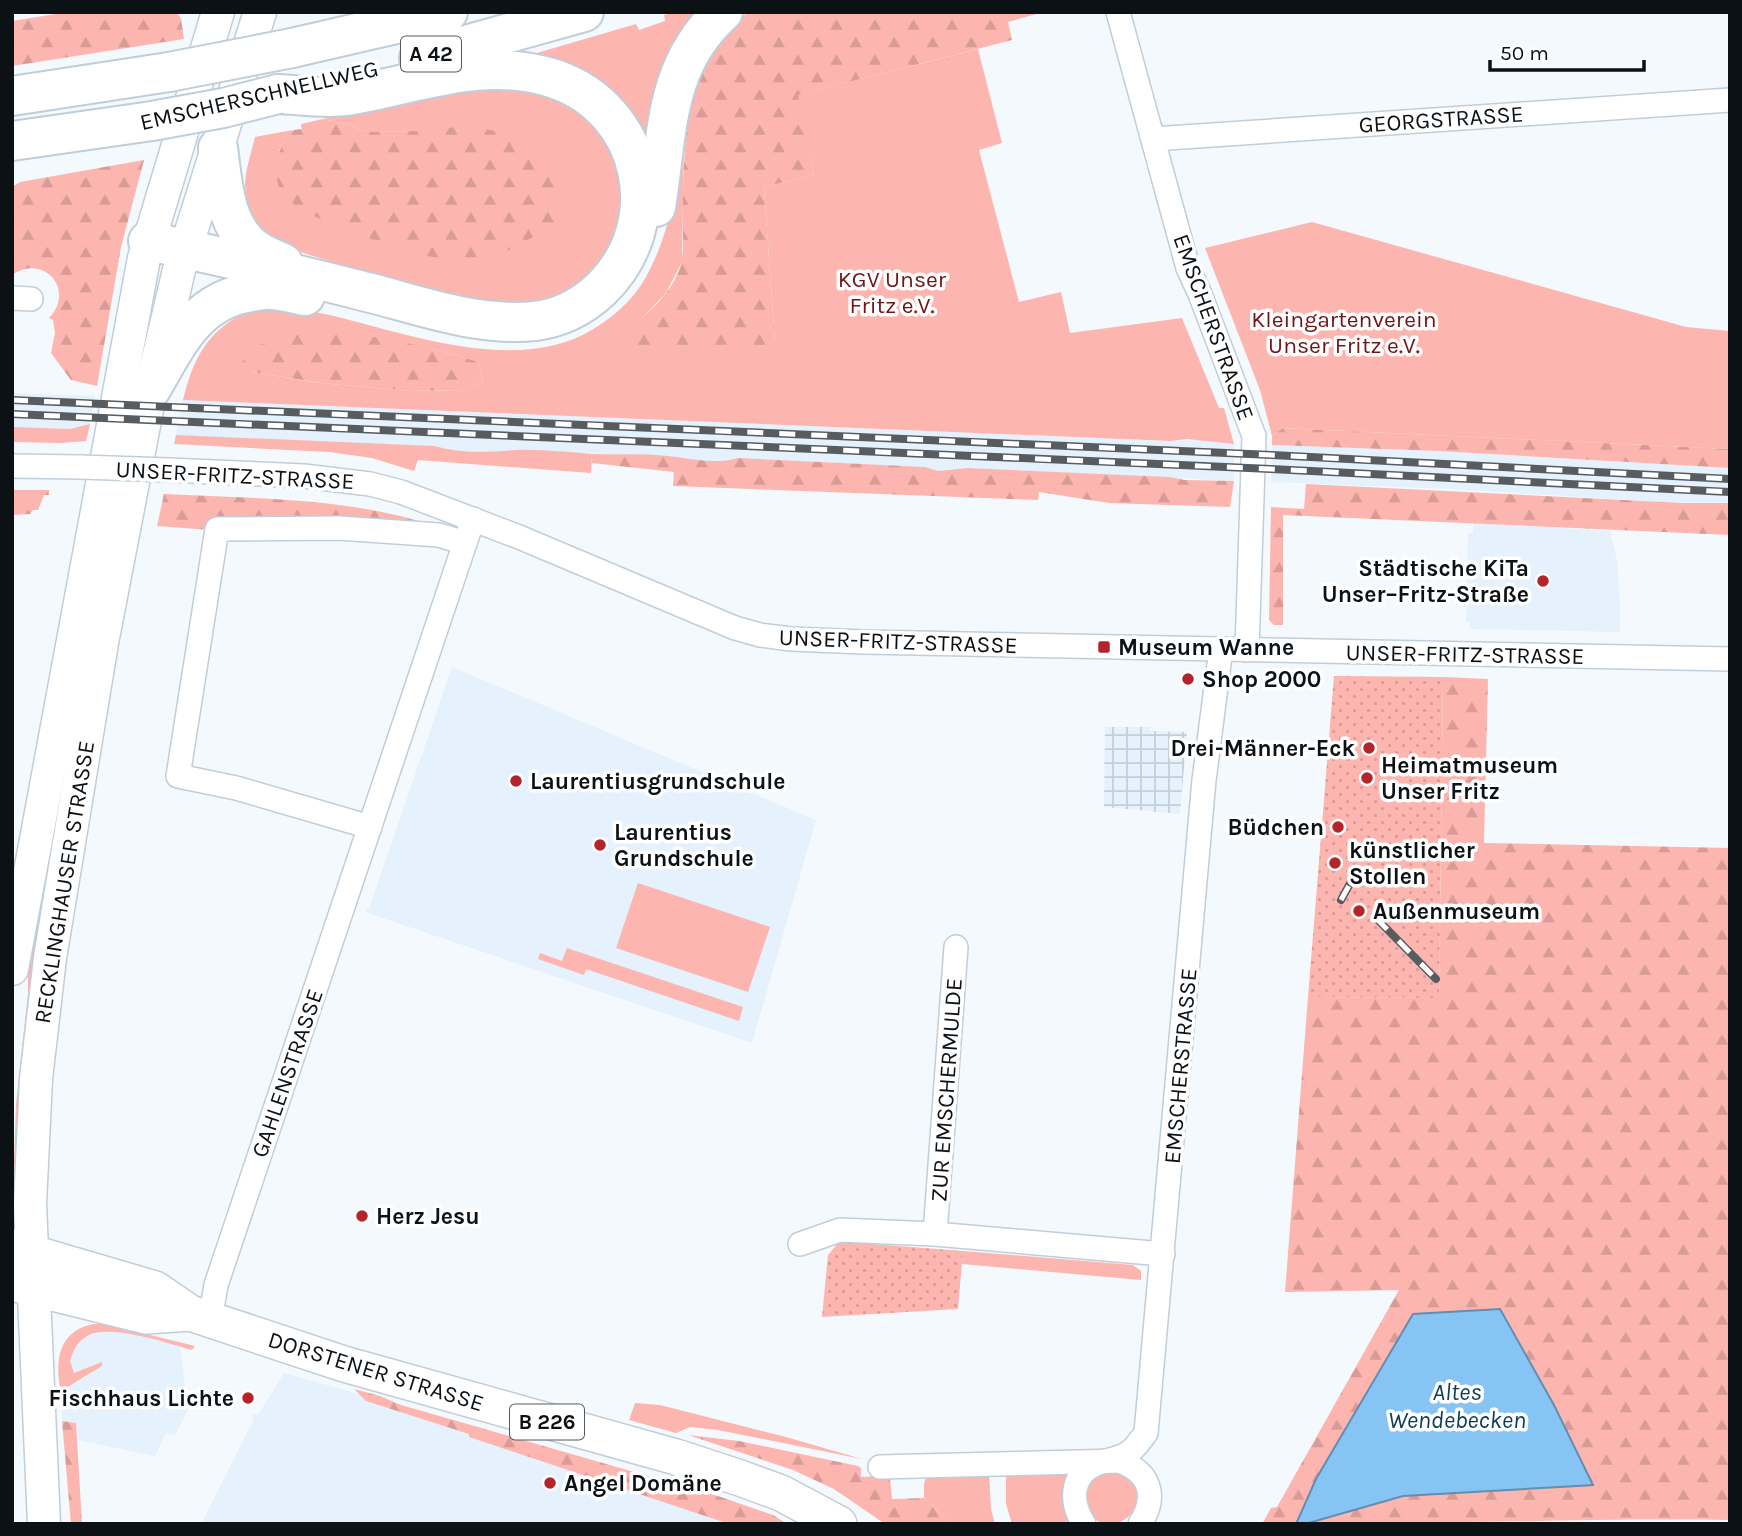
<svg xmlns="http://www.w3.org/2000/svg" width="1742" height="1536" font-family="Karla,sans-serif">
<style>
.built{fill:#e5f1fc}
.industrial{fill:url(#industrial-grid)}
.green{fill:#fdb5af;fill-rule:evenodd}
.forest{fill:url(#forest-firs)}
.park{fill:url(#park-dots)}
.water{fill:#86c4f4;stroke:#618eb1;stroke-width:2}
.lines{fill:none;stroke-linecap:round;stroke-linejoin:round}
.minor-casing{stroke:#c0ceda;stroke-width:26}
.secondary-casing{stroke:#c0ceda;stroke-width:35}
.primary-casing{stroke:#c0ceda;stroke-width:38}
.motorway-casing{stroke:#c0ceda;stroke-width:42}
.minor{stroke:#fff;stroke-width:23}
.secondary{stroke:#fff;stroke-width:32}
.primary{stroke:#fff;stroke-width:35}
.motorway{stroke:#fff;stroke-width:38}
.rail-casing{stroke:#575c60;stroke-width:8}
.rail{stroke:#fff;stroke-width:5;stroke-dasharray:16;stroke-linecap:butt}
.minor-bridge-casing{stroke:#c0ceda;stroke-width:26;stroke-linecap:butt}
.motorway-bridge-casing{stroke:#c0ceda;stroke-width:42;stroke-linecap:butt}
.minor-bridge{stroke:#fff;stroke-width:23}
.motorway-bridge{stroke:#fff;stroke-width:38}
.poi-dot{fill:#b5242a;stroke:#fff;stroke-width:2.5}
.labels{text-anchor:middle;stroke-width:7;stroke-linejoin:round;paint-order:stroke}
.shield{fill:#fff;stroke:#55585b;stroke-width:2}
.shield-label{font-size:21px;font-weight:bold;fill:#0c1115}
.street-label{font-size:23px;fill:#0c1115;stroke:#fff}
.park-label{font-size:23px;fill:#6f1518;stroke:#fff}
.poi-label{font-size:23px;font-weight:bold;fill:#0c1115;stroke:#fff;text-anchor:start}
.water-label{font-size:24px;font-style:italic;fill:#0a3b5b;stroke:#fff}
</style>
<defs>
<pattern id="industrial-grid" width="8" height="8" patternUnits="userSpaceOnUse" patternTransform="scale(1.75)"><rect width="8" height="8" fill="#e5f1fc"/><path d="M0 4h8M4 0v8" fill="none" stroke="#c3ced7"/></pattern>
<pattern id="forest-firs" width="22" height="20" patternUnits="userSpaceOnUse" patternTransform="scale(1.75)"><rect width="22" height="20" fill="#fdb5af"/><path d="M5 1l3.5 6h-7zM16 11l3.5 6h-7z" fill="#d89b96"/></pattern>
<pattern id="park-dots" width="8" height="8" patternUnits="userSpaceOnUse" patternTransform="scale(1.75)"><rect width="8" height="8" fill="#fdb5af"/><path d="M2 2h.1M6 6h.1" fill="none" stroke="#d89b96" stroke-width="1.8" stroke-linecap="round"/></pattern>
</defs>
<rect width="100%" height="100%" fill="#f3f9fd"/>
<g class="built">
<polygon points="12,393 95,396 90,424 70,429 12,427"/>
<polygon points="183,400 1171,441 1199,440 1234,444 1234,481 968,468 938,471 924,467 738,458 724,462 694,460 676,457 516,450 500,453 448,450 435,446 197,437 176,435"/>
<polygon points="1272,445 1439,451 1730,468 1730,503 1682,503 1449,489 1271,482"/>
<polygon points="1473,523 1610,531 1617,561 1620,602 1620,632 1470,629 1470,622 1466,622 1468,533 1473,533"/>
<polygon points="452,667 816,820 752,1043 365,912 366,909 369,909"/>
<polygon points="101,1332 136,1334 180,1346 188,1410 175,1435 166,1433 155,1456 77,1440 76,1423 62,1421 61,1391 93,1373 101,1363 74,1374 70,1361 73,1352 84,1338"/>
<polygon points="284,1373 359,1394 366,1401 470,1434 469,1437 729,1524 201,1524 254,1419 252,1417 254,1414 258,1415"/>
</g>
<polygon class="industrial" points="1105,727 1150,727 1151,731 1187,732 1180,814 1104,807"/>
<g class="green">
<polygon points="673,12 707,12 645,164 513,60 636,24 639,30 665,21 664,15"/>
<path d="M748 12H755L732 30 699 78 684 145 682 262 666 293 640 320 627 329 775 343 764 187 814 175 797 95 978 49 1002 143 979 150 1019 302 1061 292 1070 333 1182 318 1219 408H1224L1234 444 1187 439 1171 441 183 400C192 364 203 337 237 317L234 311C268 300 304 309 338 317 415 336 521 375 595 328 619 313 639 294 651 267 674 222 678 168 687 119 690 106 691 90 695 77 701 61 734 23 748 12ZM431 348 479 362 483 381 466 390 410 391 320 383 252 372Z"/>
<path d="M468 87 534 89 591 118 623 171 621 232 580 288 532 308 432 294 291 249 251 225 256 220C237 189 247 170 255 137L287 131 279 151 416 131 366 132 346 124 323 119 433 93Z"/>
<polygon points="1312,222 1686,327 1730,331 1730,449 1283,428 1272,436 1260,390 1205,248"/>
<polygon points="90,424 86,441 60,443 12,442 12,427 70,429"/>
<path d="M176 435 435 446C461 454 489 452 516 450 541 449 567 452 592 454L591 473 418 460 414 471 372 458 329 452 174 444Z"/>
<polygon points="47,844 56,846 20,1195 13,1193 16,1104 28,994 28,964"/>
<polygon points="638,883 770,927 748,992 616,948"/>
<polygon points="567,948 743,1007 739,1021 586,969 584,975 538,959 540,953 562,961"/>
<polygon points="963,1251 1133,1265 1141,1271 1141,1280 962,1264"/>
<path d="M94 1324H105L195 1346 192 1350C168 1343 111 1324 89 1335 78 1340 73 1351 70 1361L74 1373 102 1362V1366L61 1391C54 1360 59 1330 94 1324Z"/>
<polygon points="635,1403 660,1405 786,1437 862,1459 718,1430 690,1427 676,1433 629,1420"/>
<circle cx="1110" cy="1497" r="27"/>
<polygon points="1066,1471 1069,1476 1073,1524 1012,1524 1006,1504 1006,1472"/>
<polygon points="989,1472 991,1509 995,1524 952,1524 924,1498 924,1483 927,1476"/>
</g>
<g class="forest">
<polygon points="68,12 177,12 181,19 184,39 12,66 12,21"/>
<path d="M755 12H1044L1008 22 1012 40 798 95 814 175 764 187 775 343 740 349 625 352 627 329C650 313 673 292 681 264 685 248 682 227 683 210 684 133 685 61 755 12Z"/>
<path d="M323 119 346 124 366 132 416 131 468 126 527 137C551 169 566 179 557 221 540 233 507 255 486 257 473 259 456 261 443 259 411 254 305 220 285 197 269 179 279 150 287 131L302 129 301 124Z"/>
<path d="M144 160 121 247 97 386 71 380 51 353 55 333 53 320 49 318C76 290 44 253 12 275V187L20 182Z"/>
<polygon points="321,327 431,348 479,362 483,381 466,390 410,391 321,383 252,372 242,363 256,346"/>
<polygon points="1283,428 1730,449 1730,468 1439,451 1272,445 1272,436"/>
<path d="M592 454C620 455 649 453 677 457 698 460 717 464 738 458L925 467 938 471 968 468 1169 477 1185 480 1234 481 1230 507 1109 503 1039 492 1038 500 673 486 674 472 592 463Z"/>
<polygon points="1306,484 1682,503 1730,503 1730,535 1283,515 1283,625 1274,625 1269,620 1271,507 1304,509"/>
<polygon points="12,490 49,490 49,495 44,495 38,510 33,510 30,514 12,515"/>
<path d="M164 494C257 499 349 497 438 527L211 530 157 526Z"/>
<path d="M1443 677 1488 679 1484 843 1730 848V1520C1588 1518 1447 1524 1305 1524L1403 1496 1476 1490 1545 1489 1413 1314 1316 1479 1296 1524H1262L1271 1508 1277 1507 1399 1290 1285 1292 1308 997 1439 998Z"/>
<polygon points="354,1389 380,1396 401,1405 721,1497 773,1515 787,1524 729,1524 469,1437 469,1434 366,1401"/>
<polygon points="62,1421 76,1423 82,1524 71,1524"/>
<polygon points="688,1435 739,1441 858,1466 861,1468 861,1477 883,1476 890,1479 892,1499 924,1498 952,1524 885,1524 834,1489 793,1470"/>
</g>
<g class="park">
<polygon points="1334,676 1443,677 1439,998 1308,997"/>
<polygon points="846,1242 963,1251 958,1309 822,1317 828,1255 838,1243"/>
</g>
<polygon class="water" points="1500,1309 1554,1405 1593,1485 1403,1496 1305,1524 1296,1524 1316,1479 1413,1314"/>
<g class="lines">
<g class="minor-casing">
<g id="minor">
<polyline points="1118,12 1188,268 1200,294 1254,436 1247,650"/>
<polyline points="1153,139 1730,100"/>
<polyline points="12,298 31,299"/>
<polyline points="12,466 81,467"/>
<polyline points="169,470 304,476 370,484 401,492 519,537 735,628 760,635 791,639 863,642 1730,659"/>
<polyline points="370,827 236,788 178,776 217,529 339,528 439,535 465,543"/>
<polyline points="935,1234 956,947"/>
<polyline points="800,1244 840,1230 935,1234 1163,1254"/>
<polyline points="210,1320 216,1285 473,519"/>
<path d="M880 1467 1119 1461C1150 1472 1158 1496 1140 1524"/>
<path d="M1084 1524C1070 1503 1070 1475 1096 1464 1106 1460 1119 1459 1128 1453 1135 1449 1141 1439 1146 1433L1204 780 1221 649"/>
</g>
</g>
<g class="secondary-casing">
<g id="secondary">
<polyline points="12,969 144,258 218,12"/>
<polyline points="44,1524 30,1204 36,1079 50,958 102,643 151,389 179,270 260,12"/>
</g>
</g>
<g class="primary-casing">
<g id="primary">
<polyline points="12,1247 155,1289 190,1313 344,1364 676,1457 740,1478 781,1493 839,1524"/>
<polyline points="12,1283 146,1316 190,1313"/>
</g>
</g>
<g class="motorway-casing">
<g id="motorway">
<polyline points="292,48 448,12"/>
<polyline points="419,58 584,12"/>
<polyline points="12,96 169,72"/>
<polyline points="12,141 152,121"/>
<path d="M218 148C223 184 224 229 258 251 266 256 275 259 283 263"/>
<path d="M656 207C668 135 663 66 723 12"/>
<path d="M148 241C219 256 289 272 359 290 417 304 475 327 535 321 560 318 583 306 601 289 669 223 645 110 555 79 483 55 416 85 346 96 325 99 300 95 278 94"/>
<path d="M151 389C177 345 195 300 252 292 259 291 266 289 273 290 284 291 295 294 305 296"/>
</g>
</g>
<use href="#minor" class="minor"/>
<use href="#secondary" class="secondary"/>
<use href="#primary" class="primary"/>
<use href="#motorway" class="motorway"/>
<g class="rail-casing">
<g id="rail">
<polyline points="12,400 1272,455 1730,479"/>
<polyline points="12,414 1271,469 1730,492"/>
<polyline points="1341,900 1358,869"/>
<polyline points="1376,918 1436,979"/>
</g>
</g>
<use href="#rail" class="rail"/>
<g class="minor-bridge-casing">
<polyline id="minor-bridge" points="81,467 169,470"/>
</g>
<g class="motorway-bridge-casing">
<g id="motorway-bridge">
<polyline points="169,72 292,48"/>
<polyline points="152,121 223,108 278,94"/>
</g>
</g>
<use href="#minor-bridge" class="minor-bridge"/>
<use href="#motorway-bridge" class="motorway-bridge"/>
</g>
<g class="poi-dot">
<circle cx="1543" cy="581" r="7"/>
<rect x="1097" y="640" width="14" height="14" rx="3.5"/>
<circle cx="1188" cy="679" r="7"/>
<circle cx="1369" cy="748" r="7"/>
<circle cx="1367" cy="778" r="7"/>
<circle cx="516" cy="781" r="7"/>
<circle cx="1338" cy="827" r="7"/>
<circle cx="600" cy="845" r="7"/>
<circle cx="1335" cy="863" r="7"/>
<circle cx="1359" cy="911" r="7"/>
<circle cx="362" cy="1216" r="7"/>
<circle cx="248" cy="1398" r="7"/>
<circle cx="550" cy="1483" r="7"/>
</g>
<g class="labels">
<g class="shield">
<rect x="401" y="36.5" width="60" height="35" rx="5"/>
<rect x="510" y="1404.5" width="74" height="35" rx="5"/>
</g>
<g class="shield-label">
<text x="431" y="61">A 42</text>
<text x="547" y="1429">B 226</text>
</g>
<g class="street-label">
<text transform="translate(259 95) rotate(-13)" y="8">EMSCHERSCHNELLWEG</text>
<text transform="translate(1441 119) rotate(-4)" y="8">GEORGSTRASSE</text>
<text transform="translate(1214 327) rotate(70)" y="8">EMSCHERSTRASSE</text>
<text transform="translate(235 475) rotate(3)" y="8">UNSER-FRITZ-STRASSE</text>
<text transform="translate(898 641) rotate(2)" y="8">UNSER-FRITZ-STRASSE</text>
<text transform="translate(1465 654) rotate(1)" y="8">UNSER-FRITZ-STRASSE</text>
<text transform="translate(64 882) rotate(-81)" y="8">RECKLINGHAUSER STRASSE</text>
<text transform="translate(1180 1066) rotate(-85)" y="8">EMSCHERSTRASSE</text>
<text transform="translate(287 1073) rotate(-71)" y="8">GAHLENSTRASSE</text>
<text transform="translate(946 1090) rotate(-86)" y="8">ZUR EMSCHERMULDE</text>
<text transform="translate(376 1371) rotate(17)" y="8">DORSTENER STRASSE</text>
</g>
<g class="park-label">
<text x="892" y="287">KGV Unser<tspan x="892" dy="26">Fritz e.V.</tspan></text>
<text x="1344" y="327">Kleingartenverein<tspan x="1344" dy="26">Unser Fritz e.V.</tspan></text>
</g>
<g class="poi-label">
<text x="1529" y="576" text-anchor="end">Städtische KiTa<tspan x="1529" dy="26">Unser–Fritz-Straße</tspan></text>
<text x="1118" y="655">Museum Wanne</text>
<text x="1202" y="687">Shop 2000</text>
<text x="1355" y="756" text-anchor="end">Drei-Männer-Eck</text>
<text x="1381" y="773">Heimatmuseum<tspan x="1381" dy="26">Unser Fritz</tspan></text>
<text x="530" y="789">Laurentiusgrundschule</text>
<text x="1324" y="835" text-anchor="end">Büdchen</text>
<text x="614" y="840">Laurentius<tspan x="614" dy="26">Grundschule</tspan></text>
<text x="1349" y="858">künstlicher<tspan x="1349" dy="26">Stollen</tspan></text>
<text x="1373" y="919">Außenmuseum</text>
<text x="376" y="1224">Herz Jesu</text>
<text x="234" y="1406" text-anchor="end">Fischhaus Lichte</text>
<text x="564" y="1491">Angel Domäne</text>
</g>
<g class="water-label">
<text x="1457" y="1400">Altes<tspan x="1457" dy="28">Wendebecken</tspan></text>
</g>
</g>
<rect width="1742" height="1536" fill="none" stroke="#0c1115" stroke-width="28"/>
<path d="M1490 60v10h154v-10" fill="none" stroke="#0c1115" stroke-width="3.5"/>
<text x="1500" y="60" font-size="21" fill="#0c1115" stroke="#ffffff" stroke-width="5" paint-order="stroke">50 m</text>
</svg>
